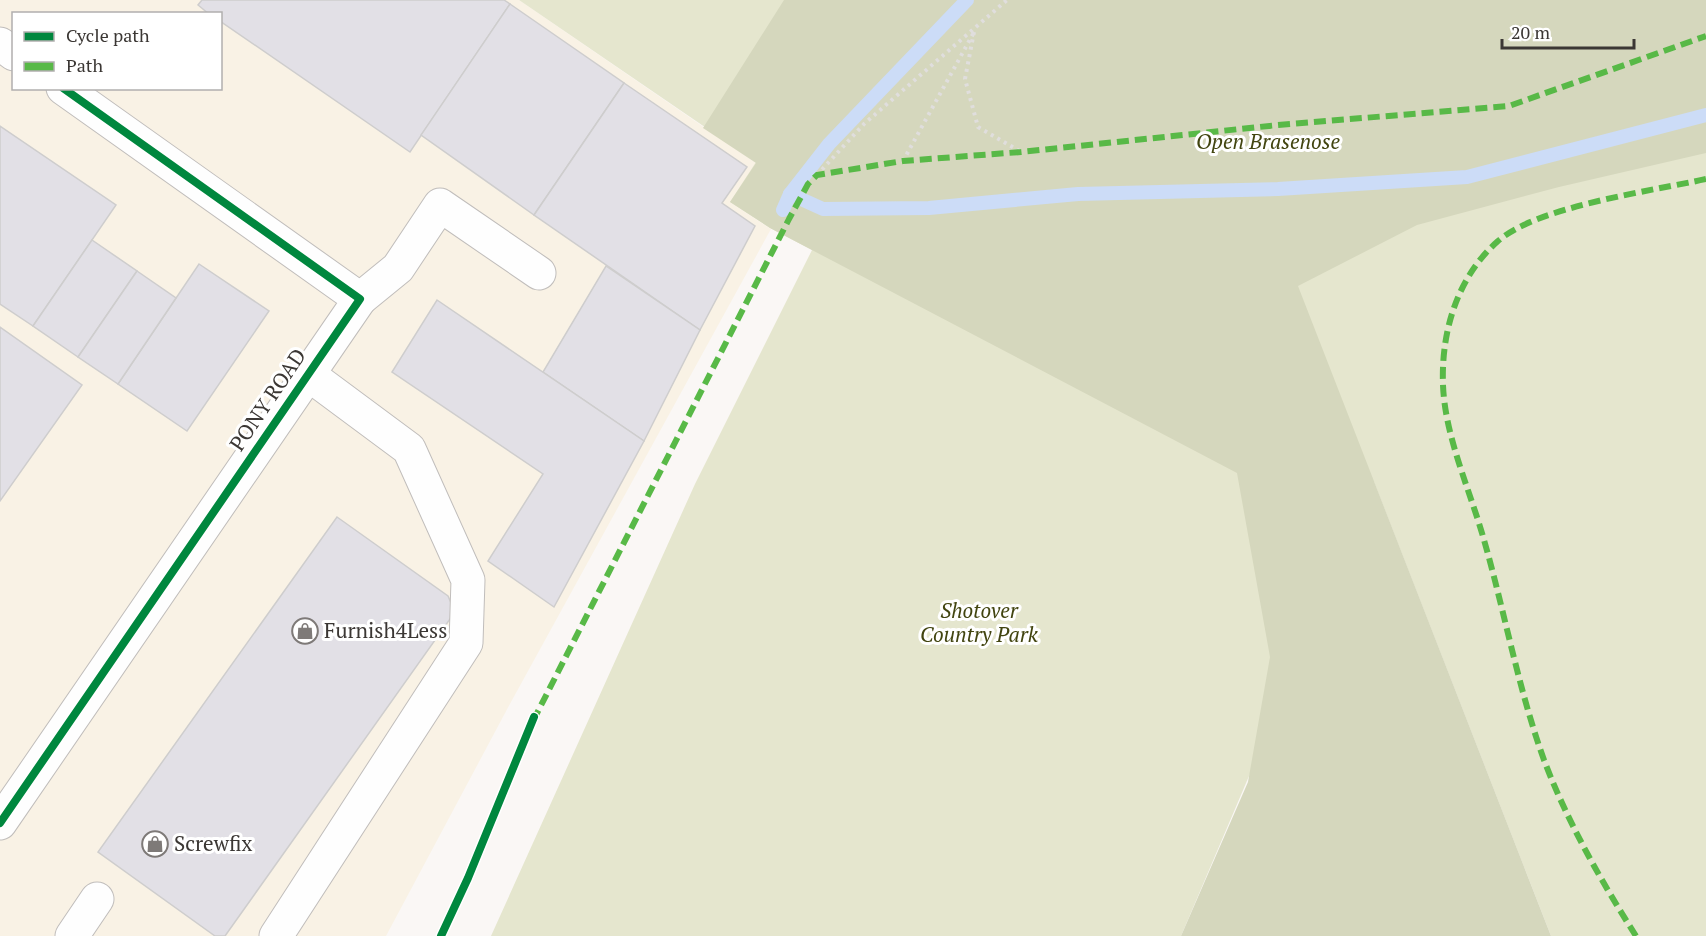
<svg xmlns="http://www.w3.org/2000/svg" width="1706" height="936" font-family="'PT Serif',serif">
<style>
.industrial{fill:#f9f2e5;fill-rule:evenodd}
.green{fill:#e5e6ce}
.forest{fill:#d5d7bd}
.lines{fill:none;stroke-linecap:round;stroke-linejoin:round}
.stream{stroke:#ccdcf7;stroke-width:14}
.building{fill:#e2e0e6;stroke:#cecdcd;stroke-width:1.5}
.minor-casing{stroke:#c0bdbb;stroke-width:35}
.path{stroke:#e0dedd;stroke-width:4;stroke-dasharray:3 4.5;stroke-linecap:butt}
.minor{stroke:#fefefe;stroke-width:33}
.quiet{stroke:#58b947;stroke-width:6;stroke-dasharray:12 6;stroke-linecap:butt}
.cycleway-casing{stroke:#fff;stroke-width:11}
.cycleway{stroke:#00873e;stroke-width:8}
.labels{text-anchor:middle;stroke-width:6;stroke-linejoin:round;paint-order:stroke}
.park-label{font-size:21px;font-style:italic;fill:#424510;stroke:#fff}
.street-label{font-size:21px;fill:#3b3734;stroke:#fff}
.poi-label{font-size:21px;fill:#3b3734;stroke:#fff;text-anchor:start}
</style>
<rect width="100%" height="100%" fill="#faf7f5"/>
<path class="industrial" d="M0 0H519L756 163 730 202 771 229 511 702 386 936H0ZM14 14H220V88H14Z"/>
<polygon class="green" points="519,0 1706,0 1706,936 1551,936 1374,482 1181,936 491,936 695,484 812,250 770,228 730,202 756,162"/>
<polygon class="forest" points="784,0 1706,0 1706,153 1559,187 1417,225 1298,286 1551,936 1181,936 1248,782 1270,657 1237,473 770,228 730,202 756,163 703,128"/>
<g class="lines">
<g class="stream">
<polyline points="790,194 823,209 929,208 1078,194 1278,189 1467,177 1706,115"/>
<polyline points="783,210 790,194 829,144 967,0"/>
</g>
</g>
<g class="building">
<polygon points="202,0 504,0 510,4 410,152 220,21 220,14 209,14 198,5"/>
<polygon points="510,4 624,83 534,215 421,135"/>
<polygon points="624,83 747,167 722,203 755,226 700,330 534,215"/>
<polygon points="0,126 116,205 33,326 0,304"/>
<polygon points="92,240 137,271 78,357 33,326"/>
<polygon points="199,264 269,311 187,431 118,384"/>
<polygon points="606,266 700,330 644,441 543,372"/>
<polygon points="137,271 176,298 118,384 78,357"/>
<polygon points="437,300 644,441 554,607 488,561 543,474 392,372"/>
<polygon points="0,327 82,385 0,501"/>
<polygon points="337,517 448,596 455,612 225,936 215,936 98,852"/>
</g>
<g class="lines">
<g class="minor-casing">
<g id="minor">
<polyline points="0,44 14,54"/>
<polyline points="360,299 398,268 440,205 539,273"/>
<polyline points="0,823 360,299 63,88"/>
<polyline points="72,936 97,899"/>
<polyline points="276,936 466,643 468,580 409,449 308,374"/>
</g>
</g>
<g class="path">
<polyline points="974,32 965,79 978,127 1021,152"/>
<polyline points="903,161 973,34"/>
<polyline points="817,175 864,124 1007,0"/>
</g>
<use href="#minor" class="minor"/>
<g class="quiet">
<polyline points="533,721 789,219 808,184 817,175 903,161 1021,152 1278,125 1509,106 1706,36"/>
<path d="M1636 936C1601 881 1567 821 1544 760 1518 688 1505 613 1484 540 1470 490 1445 437 1443 385 1441 332 1457 277 1498 241 1538 206 1652 191 1706 179"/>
</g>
<g class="cycleway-casing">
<g id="cycleway">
<polyline points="0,823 360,299 63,88"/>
<polyline points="441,936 468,878 534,717"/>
</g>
</g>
<use href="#cycleway" class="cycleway"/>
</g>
<defs>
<g id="shop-ring" transform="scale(1.35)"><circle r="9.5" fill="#fff" stroke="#7e7a78" stroke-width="1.5"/><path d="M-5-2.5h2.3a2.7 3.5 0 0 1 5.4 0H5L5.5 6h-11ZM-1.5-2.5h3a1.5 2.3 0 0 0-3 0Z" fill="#7e7a78"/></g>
</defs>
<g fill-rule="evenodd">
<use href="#shop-ring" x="305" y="631"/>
<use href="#shop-ring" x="155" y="844"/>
</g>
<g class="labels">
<g class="park-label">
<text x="1268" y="149">Open Brasenose</text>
<text x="979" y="618">Shotover<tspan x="979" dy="24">Country Park</tspan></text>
</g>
<g class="street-label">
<text transform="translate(268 400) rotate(-56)" y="7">PONY ROAD</text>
</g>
<g class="poi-label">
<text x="324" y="638">Furnish4Less</text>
<text x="174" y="851">Screwfix</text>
</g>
</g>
<rect x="12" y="12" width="210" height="78" fill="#ffffff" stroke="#b1afae" stroke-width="1.5"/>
<rect x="24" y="32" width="30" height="9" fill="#00873e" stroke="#b1afae" stroke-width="1.5"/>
<text x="66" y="42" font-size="18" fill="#3b3734">Cycle path</text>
<rect x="24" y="62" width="30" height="9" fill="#58b947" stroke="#b1afae" stroke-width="1.5"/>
<text x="66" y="72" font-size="18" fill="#3b3734">Path</text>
<path d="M1502 39v9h132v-9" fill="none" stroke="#3b3734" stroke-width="3"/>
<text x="1511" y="39" font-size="18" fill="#3b3734" stroke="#ffffff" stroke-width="4.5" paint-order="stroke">20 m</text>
</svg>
